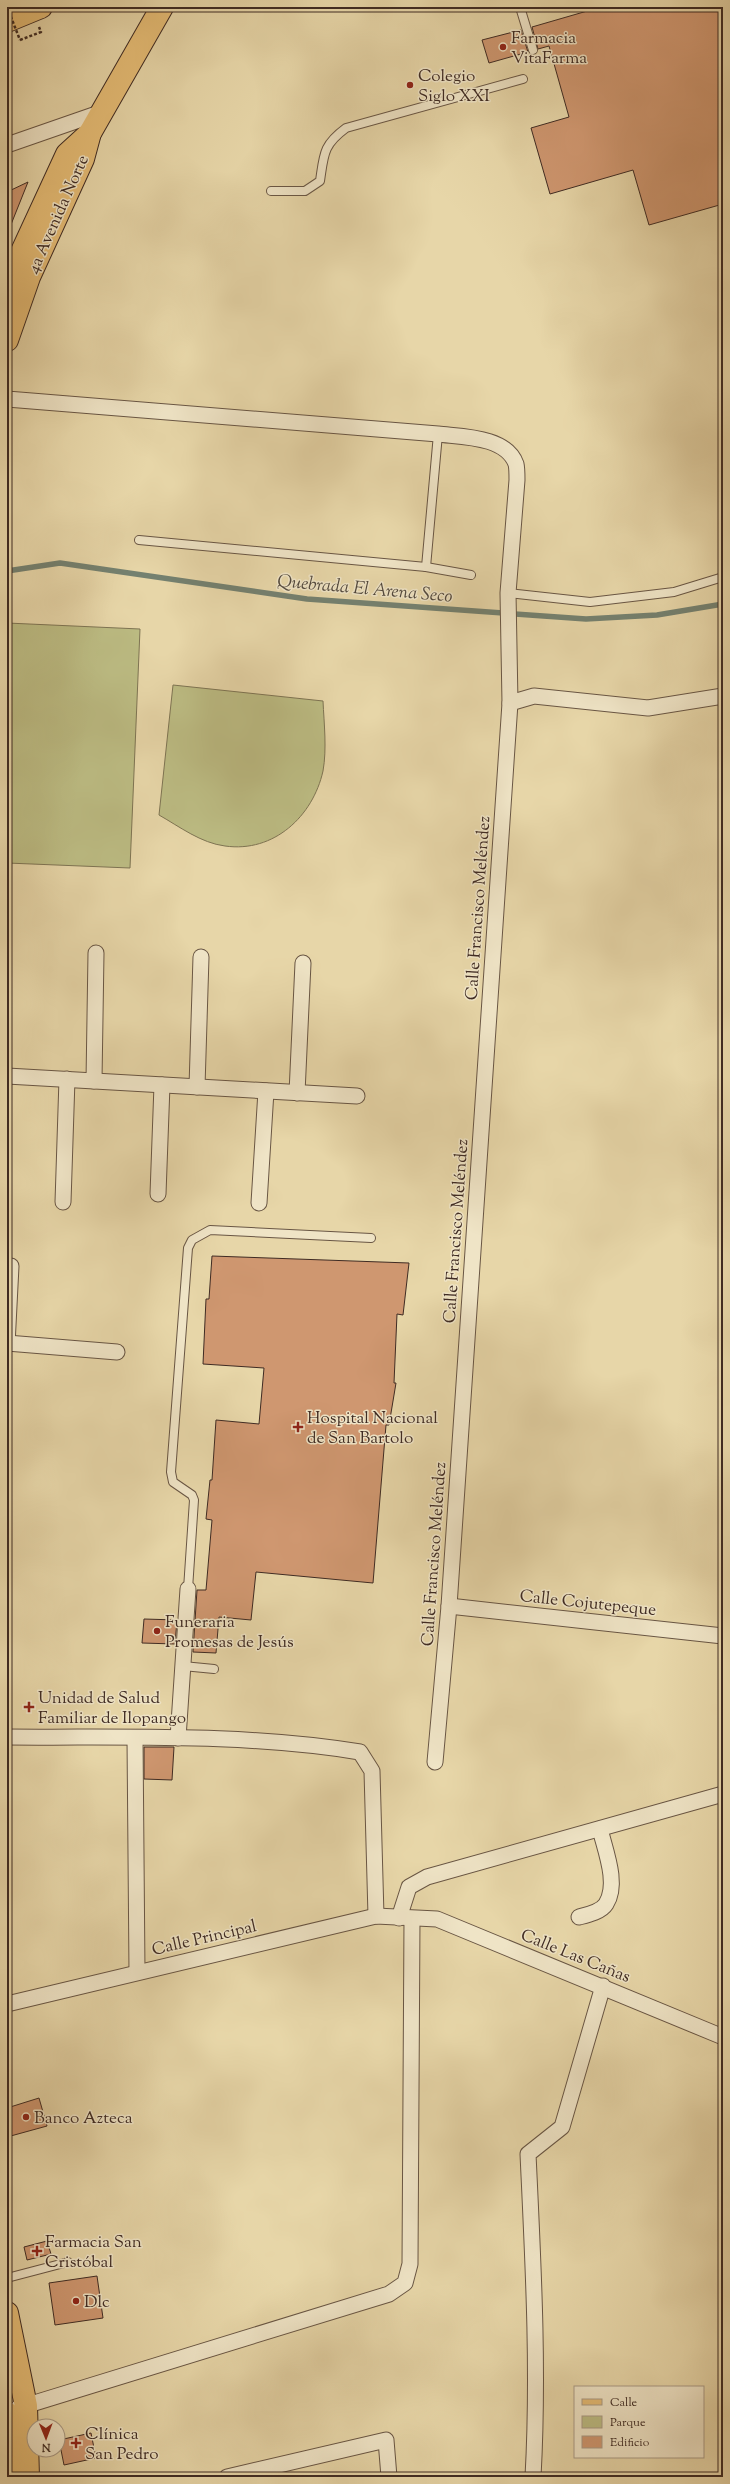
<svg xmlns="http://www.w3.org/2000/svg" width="730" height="2484" font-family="'Sorts Mill Goudy',serif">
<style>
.green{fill:#bcbc83;stroke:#7e7453}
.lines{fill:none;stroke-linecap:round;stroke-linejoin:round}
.stream{stroke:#748170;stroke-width:5.5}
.building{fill:#cf9770;stroke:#3f2b23}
.lane-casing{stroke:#695644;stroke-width:10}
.street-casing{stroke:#695644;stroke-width:17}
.primary-casing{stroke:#3f2b23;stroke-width:24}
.highway-casing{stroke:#3f2b23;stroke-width:24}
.path{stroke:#3f2b23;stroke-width:2.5;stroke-dasharray:3 2;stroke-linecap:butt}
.lane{stroke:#efe4c6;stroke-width:8}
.street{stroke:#efe4c6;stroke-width:15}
.primary{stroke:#e4bb74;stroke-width:22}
.highway{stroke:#e4bb74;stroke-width:22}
.path-bridge{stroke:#3f2b23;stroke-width:2.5;stroke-dasharray:3 2;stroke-linecap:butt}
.poi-dot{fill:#8f2418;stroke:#efe4c6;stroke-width:1.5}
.labels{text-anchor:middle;stroke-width:3;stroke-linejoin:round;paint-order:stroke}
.poi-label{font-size:17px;fill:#3f2b23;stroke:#efe4c6;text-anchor:start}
.street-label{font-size:17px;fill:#3f2b23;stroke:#efe4c6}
.water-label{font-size:18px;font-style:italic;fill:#51483d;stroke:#efe4c6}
</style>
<rect width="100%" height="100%" fill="#e7d6a8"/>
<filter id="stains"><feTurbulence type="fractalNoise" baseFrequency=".005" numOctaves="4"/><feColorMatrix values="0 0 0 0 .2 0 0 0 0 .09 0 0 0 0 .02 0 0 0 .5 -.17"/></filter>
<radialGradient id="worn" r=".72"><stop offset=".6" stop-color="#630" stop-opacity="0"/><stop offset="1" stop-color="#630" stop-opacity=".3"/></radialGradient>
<g class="green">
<polygon points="7,623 140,629 130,868 7,863"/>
<path d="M173 685 323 701C324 723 327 749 323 771 313 816 274 853 225 846 201 843 180 827 159 815Z"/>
</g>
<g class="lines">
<polyline class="stream" points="7,571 60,563 307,599 586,619 657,615 723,604"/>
</g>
<g class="building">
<polygon points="601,7 723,7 723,204 649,225 633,170 550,194 531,128 569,117 549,46 538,49 532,27"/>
<polygon points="521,30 528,52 489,63 482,40"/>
<polygon points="28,182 8,232 7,232 7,192"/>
<polygon points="212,1256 409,1263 403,1315 397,1314 394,1383 396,1383 389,1425 386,1425 373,1583 256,1572 251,1620 219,1617 216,1653 193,1652 197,1590 206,1590 212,1520 206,1519 210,1480 212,1480 216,1420 259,1424 264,1368 203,1364 206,1299 209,1299"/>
<polygon points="144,1619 177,1620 175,1644 142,1643"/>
<polygon points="144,1747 174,1747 172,1780 144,1779"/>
<polygon points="39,2098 47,2126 7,2137 7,2108"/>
<polygon points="47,2241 51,2254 27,2260 24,2247"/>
<polygon points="97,2276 103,2318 55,2325 49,2283"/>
<polygon points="91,2433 96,2458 64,2465 59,2440"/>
</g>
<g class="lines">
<g class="lane-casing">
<g id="lane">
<polyline points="520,7 533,50"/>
<path d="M271 191H305L320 181C324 154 323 145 346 128L523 79"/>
<polyline points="139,540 426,567 471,575"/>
<polyline points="426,567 438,434"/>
<polyline points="508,593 590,602 674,592 723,577"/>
<polyline points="188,1589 194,1500 192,1495 173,1482 171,1472 188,1248 192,1240 210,1230 371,1238"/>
<polyline points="183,1666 214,1669"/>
<polyline points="7,2278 68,2262"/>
</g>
</g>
<g class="street-casing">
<g id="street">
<polyline points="7,145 102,112"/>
<path d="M7 399 438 434C462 437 506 436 516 464 517 468 517 475 517 480L508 593 510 703 449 1606 435 1762"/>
<polyline points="510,703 534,696 648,708 723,696"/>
<polyline points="7,1076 357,1096"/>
<polyline points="94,1081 96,953"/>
<polyline points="197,1087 201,957"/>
<polyline points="297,1093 303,963"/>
<polyline points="158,1194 162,1085"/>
<polyline points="63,1202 67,1079"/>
<polyline points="259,1203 266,1091"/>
<polyline points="7,1343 117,1352"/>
<polyline points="7,1345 11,1266"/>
<polyline points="449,1606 723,1636"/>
<path d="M7 1737C124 1738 244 1733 360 1752L372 1771 376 1916"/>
<polyline points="135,1738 137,1972"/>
<polyline points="178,1738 188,1589"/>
<path d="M579 1917C587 1915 601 1912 606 1904 619 1884 605 1850 600 1829"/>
<polyline points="399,1918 409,1887 427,1877 723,1794"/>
<polyline points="7,2004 376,1916 437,1919 723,2037"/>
<polyline points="18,2408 389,2294 405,2283 410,2264 412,1919"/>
<polyline points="227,2477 386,2440 389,2477"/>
<path d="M533 2477C539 2369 533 2261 528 2154L562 2127 603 1986"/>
</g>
</g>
<g class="primary-casing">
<g id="primary">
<polyline points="7,284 67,154 90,133"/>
<polyline points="7,340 29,277 83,159 90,133 162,7"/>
<polyline points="7,2313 26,2406 28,2477"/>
<polyline points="7,2413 9,2477"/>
</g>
</g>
<g class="highway-casing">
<polyline id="highway" points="7,21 41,7"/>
</g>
<polyline class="path" points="20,40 41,32 39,27"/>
<use href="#lane" class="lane"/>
<use href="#street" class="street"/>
<use href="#primary" class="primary"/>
<use href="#highway" class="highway"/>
<polyline class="path-bridge" points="7,7 20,40"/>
</g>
<g class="poi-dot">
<circle cx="503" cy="47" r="4"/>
<circle cx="410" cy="85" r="4"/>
<path d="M296 1421h4v4h4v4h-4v4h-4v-4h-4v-4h4z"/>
<circle cx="157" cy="1631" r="4"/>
<path d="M27 1701h4v4h4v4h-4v4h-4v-4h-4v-4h4z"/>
<circle cx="26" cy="2117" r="4"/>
<path d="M35 2245h4v4h4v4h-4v4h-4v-4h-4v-4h4z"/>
<circle cx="76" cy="2301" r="4"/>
<path d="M74 2437h4v4h4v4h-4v4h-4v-4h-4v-4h4z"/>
</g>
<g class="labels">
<g class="poi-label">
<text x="511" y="43">Farmacia<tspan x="511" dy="20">VitaFarma</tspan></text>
<text x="418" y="81">Colegio<tspan x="418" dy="20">Siglo XXI</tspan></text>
<text x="307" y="1423">Hospital Nacional<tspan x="307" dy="20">de San Bartolo</tspan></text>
<text x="165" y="1627">Funeraria<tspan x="165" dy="20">Promesas de Jesús</tspan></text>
<text x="38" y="1703">Unidad de Salud<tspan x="38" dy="20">Familiar de Ilopango</tspan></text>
<text x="34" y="2123">Banco Azteca</text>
<text x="45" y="2247">Farmacia San<tspan x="45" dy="20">Cristóbal</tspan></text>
<text x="84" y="2307">Dlc</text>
<text x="85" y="2439">Clínica<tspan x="85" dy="20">San Pedro</tspan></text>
</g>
<g class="street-label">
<text transform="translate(57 214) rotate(-66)" y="6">4a Avenida Norte</text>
<text transform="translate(477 908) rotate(-86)" y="6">Calle Francisco Meléndez</text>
<text transform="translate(455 1231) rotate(-86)" y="6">Calle Francisco Meléndez</text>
<text transform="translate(433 1554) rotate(-86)" y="6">Calle Francisco Meléndez</text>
<text transform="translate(588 1602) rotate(6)" y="6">Calle Cojutepeque</text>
<text transform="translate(204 1937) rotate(-13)" y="6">Calle Principal</text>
<text transform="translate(576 1955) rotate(22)" y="6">Calle Las Cañas</text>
</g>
<g class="water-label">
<text transform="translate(365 588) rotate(5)" y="6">Quebrada El Arena Seco</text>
</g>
</g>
<rect width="730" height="2484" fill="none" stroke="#e7d6a8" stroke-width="24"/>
<rect x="8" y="8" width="714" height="2468" fill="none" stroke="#3f2b23" stroke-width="2"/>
<rect x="12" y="12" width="706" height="2460" fill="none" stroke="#3f2b23"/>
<rect x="574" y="2386" width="130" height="72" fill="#efe4c6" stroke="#a99a85"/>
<rect x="582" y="2399" width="20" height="6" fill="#e4bb74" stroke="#a99a85"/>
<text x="610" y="2406" font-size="12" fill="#3f2b23">Calle</text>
<rect x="582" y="2416" width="20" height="12" fill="#bcbc83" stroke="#a99a85"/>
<text x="610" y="2426" font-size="12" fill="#3f2b23">Parque</text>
<rect x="582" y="2436" width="20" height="12" fill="#cf9770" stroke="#a99a85"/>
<text x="610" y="2446" font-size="12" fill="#3f2b23">Edificio</text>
<g transform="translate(46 2438) rotate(179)"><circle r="19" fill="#efe4c6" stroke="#a99a85"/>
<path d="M0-3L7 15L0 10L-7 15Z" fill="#8f2418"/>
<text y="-6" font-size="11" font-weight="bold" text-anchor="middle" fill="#3f2b23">N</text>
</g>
<rect width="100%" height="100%" filter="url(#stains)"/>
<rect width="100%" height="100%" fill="url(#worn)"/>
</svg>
